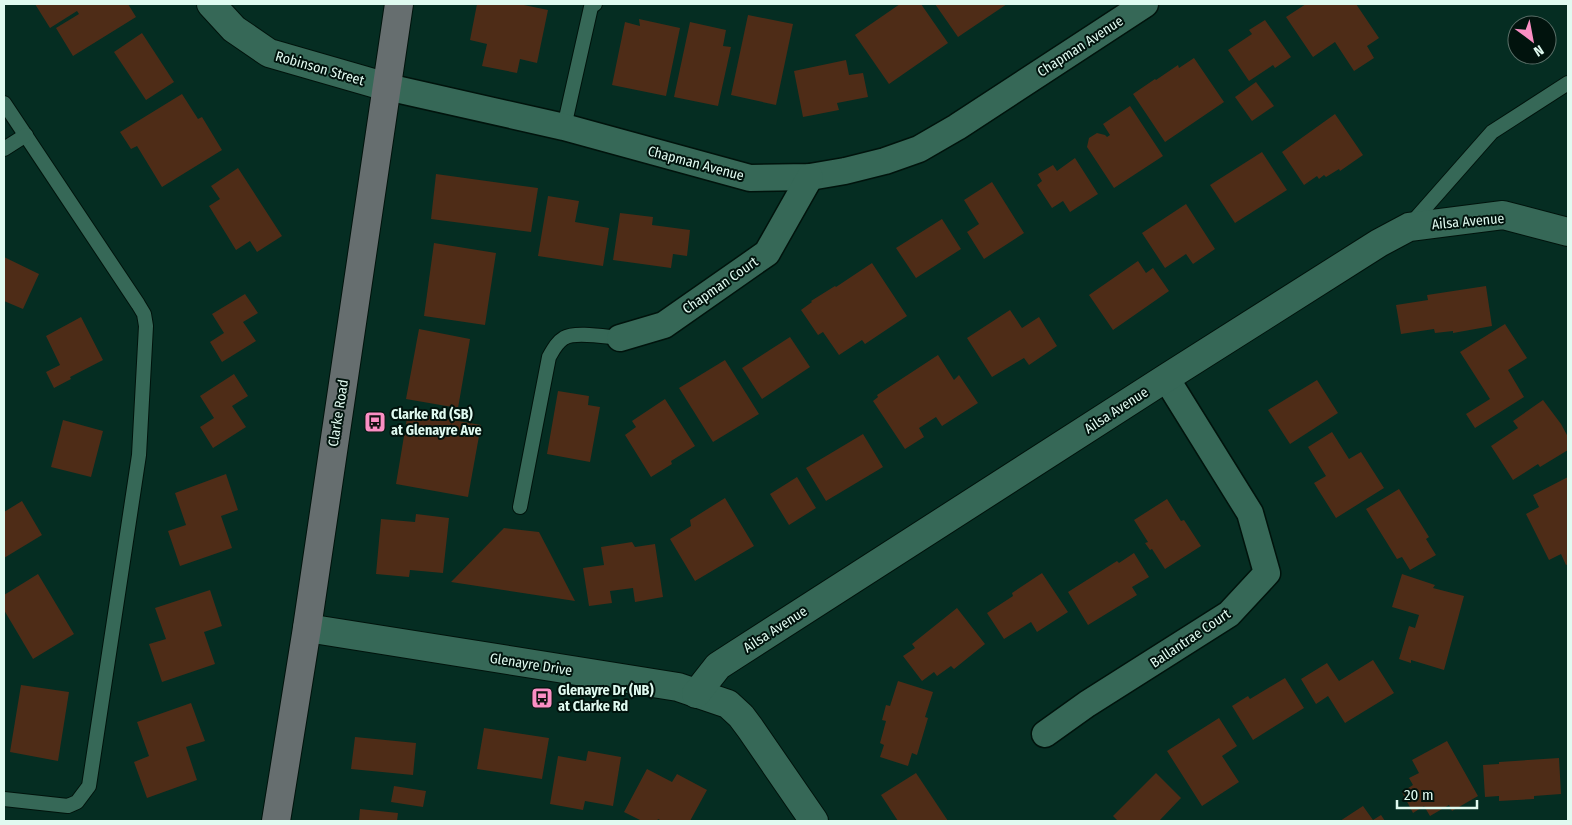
<svg xmlns="http://www.w3.org/2000/svg" width="1572" height="825" font-family="'Fira Sans Condensed',sans-serif">
<style>
.building{fill:#4e2c17}
.lines{fill:none;stroke-linecap:round;stroke-linejoin:round}
.service-casing{stroke:#00130c;stroke-width:16}
.minor-casing{stroke:#00130c;stroke-width:29}
.tertiary-casing{stroke:#00130c;stroke-width:30}
.secondary-casing{stroke:#00130c;stroke-width:30}
.service{stroke:#366857;stroke-width:14}
.minor{stroke:#366857;stroke-width:26}
.tertiary{stroke:#366857;stroke-width:28}
.secondary{stroke:#666e6f;stroke-width:28}
.labels{text-anchor:middle;stroke-width:4;stroke-linejoin:round;paint-order:stroke}
.street-label{font-size:14px;fill:#e0faf0;stroke:#01130d}
.poi-label{font-size:14px;font-weight:bold;fill:#e0faf0;stroke:#01130d;text-anchor:start}
</style>
<rect width="100%" height="100%" fill="#052d22"/>
<g class="building">
<polygon points="35,4 128,4 136,17 73,56 56,28 79,14 77,11 50,28"/>
<polygon points="477,4 519,4 548,10 537,63 520,59 517,73 482,66 487,44 470,40"/>
<polygon points="900,4 921,4 948,43 889,84 855,35"/>
<polygon points="935,4 1007,4 958,37"/>
<polygon points="1306,4 1356,4 1379,38 1367,46 1374,58 1354,71 1335,42 1313,57 1286,17"/>
<polygon points="748,15 793,24 776,105 731,95"/>
<polygon points="639,19 680,28 666,96 612,85 625,22 640,26"/>
<polygon points="1265,20 1291,57 1275,68 1273,65 1249,81 1228,50 1252,34 1249,30"/>
<polygon points="690,22 726,30 723,46 731,47 718,106 674,97"/>
<polygon points="142,33 174,82 146,100 114,52"/>
<polygon points="1194,58 1224,102 1165,142 1133,94 1155,79 1156,80 1178,65 1179,68"/>
<polygon points="846,60 849,75 863,73 868,97 837,103 839,110 803,117 794,71"/>
<polygon points="1256,82 1274,106 1252,121 1235,97"/>
<polygon points="182,94 198,119 202,117 222,150 162,187 137,146 131,149 120,132"/>
<polygon points="1130,106 1163,156 1114,188 1087,147 1089,138 1097,133 1105,135 1107,137 1110,135 1103,124"/>
<polygon points="1335,114 1363,155 1340,171 1339,169 1326,177 1324,175 1319,179 1317,176 1304,185 1282,152"/>
<polygon points="1262,152 1287,190 1235,223 1210,185"/>
<polygon points="1075,158 1098,194 1070,212 1063,201 1052,208 1037,185 1042,181 1038,174 1053,165 1057,171"/>
<polygon points="238,168 282,236 257,252 250,241 236,250 209,206 220,199 211,186"/>
<polygon points="436,174 538,188 531,232 431,219"/>
<polygon points="992,182 1024,233 984,259 967,232 979,224 964,200"/>
<polygon points="548,196 579,201 575,222 609,228 603,266 538,256"/>
<polygon points="1186,204 1215,249 1193,264 1186,254 1165,268 1142,233"/>
<polygon points="620,213 653,217 652,225 690,230 687,256 673,254 671,268 613,260"/>
<polygon points="942,219 961,249 916,278 896,248"/>
<polygon points="434,243 496,253 485,325 424,316"/>
<polygon points="4,257 39,274 23,309 4,301"/>
<polygon points="1138,261 1146,273 1153,268 1169,291 1113,330 1089,295"/>
<polygon points="872,263 907,316 865,344 862,340 839,355 823,332 818,335 801,310 812,302 811,301 835,286 836,287"/>
<polygon points="1486,286 1492,326 1453,333 1453,331 1435,333 1434,329 1401,334 1396,305 1428,300 1427,295"/>
<polygon points="245,294 258,313 243,322 256,341 222,362 210,342 224,333 212,314"/>
<polygon points="1010,310 1022,328 1039,317 1057,346 1029,365 1024,358 992,377 967,338"/>
<polygon points="81,317 103,360 70,377 71,379 54,388 46,372 60,365 46,336"/>
<polygon points="1505,324 1527,358 1508,370 1524,397 1475,428 1466,414 1490,399 1460,352"/>
<polygon points="419,329 470,339 458,408 406,399"/>
<polygon points="790,337 810,367 762,399 742,368"/>
<polygon points="938,355 954,380 959,375 978,403 942,426 936,417 919,428 924,437 905,449 873,401 878,397 877,395"/>
<polygon points="725,360 759,414 713,442 679,388"/>
<polygon points="234,374 248,396 232,406 246,427 213,448 200,427 214,418 200,396"/>
<polygon points="1317,380 1338,413 1290,444 1268,410"/>
<polygon points="558,391 589,396 588,405 600,407 590,462 547,454"/>
<polygon points="665,399 695,446 671,461 672,464 651,477 625,435 636,427 632,421"/>
<polygon points="1543,400 1561,424 1568,437 1568,450 1540,467 1538,464 1513,480 1491,446 1518,428 1513,421"/>
<polygon points="408,412 481,425 468,497 396,484"/>
<polygon points="63,420 103,431 91,477 51,467"/>
<polygon points="1332,432 1349,459 1361,452 1384,488 1336,518 1314,483 1326,476 1308,447"/>
<polygon points="863,434 883,467 826,501 806,468"/>
<polygon points="226,474 238,510 221,516 232,548 180,566 168,531 186,525 175,493"/>
<polygon points="797,477 816,508 789,525 770,494"/>
<polygon points="1568,477 1568,564 1566,565 1561,554 1549,560 1526,514 1539,507 1533,495"/>
<polygon points="1399,489 1429,537 1426,539 1436,555 1410,570 1402,557 1397,559 1366,509"/>
<polygon points="725,498 754,546 695,581 670,539 691,526 690,520"/>
<polygon points="1167,499 1181,521 1184,520 1201,546 1165,569 1152,549 1150,550 1145,543 1148,542 1134,520"/>
<polygon points="22,501 42,535 4,558 4,512"/>
<polygon points="416,514 449,518 443,573 410,570 409,577 376,574 381,519 415,522"/>
<polygon points="504,528 539,532 575,601 451,582"/>
<polygon points="632,542 635,547 655,544 663,597 635,602 633,588 610,591 612,603 589,606 583,568 604,565 601,547"/>
<polygon points="1134,553 1149,577 1132,587 1137,595 1088,625 1068,592 1117,561 1119,563"/>
<polygon points="1042,573 1068,612 1037,632 1031,622 1004,639 987,613 1013,596 1012,593"/>
<polygon points="38,574 74,634 33,659 4,610 4,595"/>
<polygon points="1402,574 1435,585 1433,588 1464,596 1444,670 1411,660 1411,663 1399,659 1409,626 1415,628 1419,615 1392,607"/>
<polygon points="210,590 222,626 204,632 215,664 162,682 149,644 166,639 155,608"/>
<polygon points="957,608 985,644 954,669 951,666 937,676 934,672 922,681 903,656 915,648 912,644"/>
<polygon points="1373,660 1394,693 1345,723 1328,696 1316,704 1301,679 1327,663 1339,681"/>
<polygon points="1285,678 1304,708 1253,740 1232,706 1248,696 1250,699"/>
<polygon points="898,681 933,692 925,717 928,718 917,755 912,753 908,766 880,757 884,745 880,743 886,721 882,720 886,705 890,706"/>
<polygon points="21,685 69,692 58,761 10,752"/>
<polygon points="191,703 205,741 186,747 197,780 147,798 134,762 149,756 137,722"/>
<polygon points="1219,718 1237,746 1222,756 1239,782 1202,806 1167,751"/>
<polygon points="484,728 549,738 542,779 477,769"/>
<polygon points="355,737 416,743 413,775 351,769"/>
<polygon points="1447,741 1478,796 1452,811 1449,805 1430,816 1424,806 1413,813 1402,792 1413,785 1409,778 1419,773 1412,760"/>
<polygon points="588,751 621,757 613,806 585,801 583,810 550,804 558,756 586,761"/>
<polygon points="1559,758 1561,794 1534,796 1534,799 1499,801 1499,796 1485,797 1483,765 1499,764 1499,762"/>
<polygon points="647,769 672,782 677,774 707,790 690,821 662,821 658,819 657,821 642,821 624,812"/>
<polygon points="916,773 948,821 898,821 881,795"/>
<polygon points="1156,773 1181,798 1159,821 1118,821 1113,816"/>
<polygon points="394,786 426,791 423,807 391,802"/>
<polygon points="1363,806 1373,820 1381,815 1385,821 1340,821"/>
<polygon points="360,809 398,813 397,821 359,821"/>
</g>
<g class="lines">
<g class="service-casing">
<g id="service">
<polyline points="4,103 138,304 144,314 146,326 139,455 89,786 77,802 68,806 4,799"/>
<polyline points="564,127 591,7 595,4"/>
<polyline points="4,149 26,135"/>
<polyline points="1410,225 1492,132 1568,83"/>
<path d="M520 507 549 357C553 350 557 342 564 338 575 331 607 337 620 338"/>
</g>
</g>
<g class="minor-casing">
<g id="minor">
<polyline points="387,87 564,127 750,178 810,177 845,171 885,161 919,149 957,127 1145,4"/>
<polyline points="620,338 664,325 767,253 810,177"/>
<polyline points="1045,734 1087,704 1229,614 1267,573 1250,513 1166,378"/>
</g>
</g>
<g class="tertiary-casing">
<g id="tertiary">
<polyline points="211,4 234,29 269,53 387,87"/>
<polyline points="307,628 678,687 728,704 741,716 750,728 814,821"/>
<polyline points="696,694 718,666 735,655 1166,378 1379,243 1409,227 1503,215 1568,232"/>
</g>
</g>
<g class="secondary-casing">
<polyline id="secondary" points="276,821 307,628 399,4"/>
</g>
<use href="#service" class="service"/>
<use href="#minor" class="minor"/>
<use href="#tertiary" class="tertiary"/>
<use href="#secondary" class="secondary"/>
</g>
<defs>
<g id="bus-square" transform="scale(1.125)"><rect x="-9" y="-9" width="18" height="18" rx="4" fill="#fb8fc4" stroke="#01130d"/><path d="M-5-6H5V4H4V6H2V4H-2V6H-4V4H-5ZM-3.5-4V0h7V-4ZM-3.5 1.2v1.5H-2V1.2ZM2 1.2v1.5H3.5V1.2Z" fill="#111"/></g>
</defs>
<g fill-rule="evenodd">
<use href="#bus-square" x="375" y="422"/>
<use href="#bus-square" x="542" y="698"/>
</g>
<g class="labels">
<g class="street-label">
<text transform="translate(1080 46) rotate(-33)" y="5">Chapman Avenue</text>
<text transform="translate(320 68) rotate(16)" y="5">Robinson Street</text>
<text transform="translate(696 163) rotate(15)" y="5">Chapman Avenue</text>
<text transform="translate(1468 221) rotate(-5)" y="5">Ailsa Avenue</text>
<text transform="translate(720 285) rotate(-35)" y="5">Chapman Court</text>
<text transform="translate(1116 410) rotate(-33)" y="5">Ailsa Avenue</text>
<text transform="translate(338 413) rotate(-81)" y="5">Clarke Road</text>
<text transform="translate(775 629) rotate(-33)" y="5">Ailsa Avenue</text>
<text transform="translate(1190 638) rotate(-34)" y="5">Ballantrae Court</text>
<text transform="translate(531 664) rotate(9)" y="5">Glenayre Drive</text>
</g>
<g class="poi-label">
<text x="391" y="419">Clarke Rd (SB)<tspan x="391" dy="16">at Glenayre Ave</tspan></text>
<text x="558" y="695">Glenayre Dr (NB)<tspan x="558" dy="16">at Clarke Rd</tspan></text>
</g>
</g>
<rect width="1572" height="825" fill="none" stroke="#e0faf0" stroke-width="10"/>
<g transform="translate(1532 40) rotate(148)"><circle r="24" fill="#01130d" stroke="#5a6f68"/>
<path d="M0-4L9 19L0 12L-9 19Z" fill="#fb8fc4"/>
<text y="-8" font-size="14" font-weight="bold" text-anchor="middle" fill="#e0faf0">N</text>
</g>
<path d="M1397 800v8h80v-8" fill="none" stroke="#e0faf0" stroke-width="2.5"/>
<text x="1404" y="800" font-size="15" fill="#e0faf0" stroke="#01130d" stroke-width="4" paint-order="stroke">20 m</text>
</svg>
